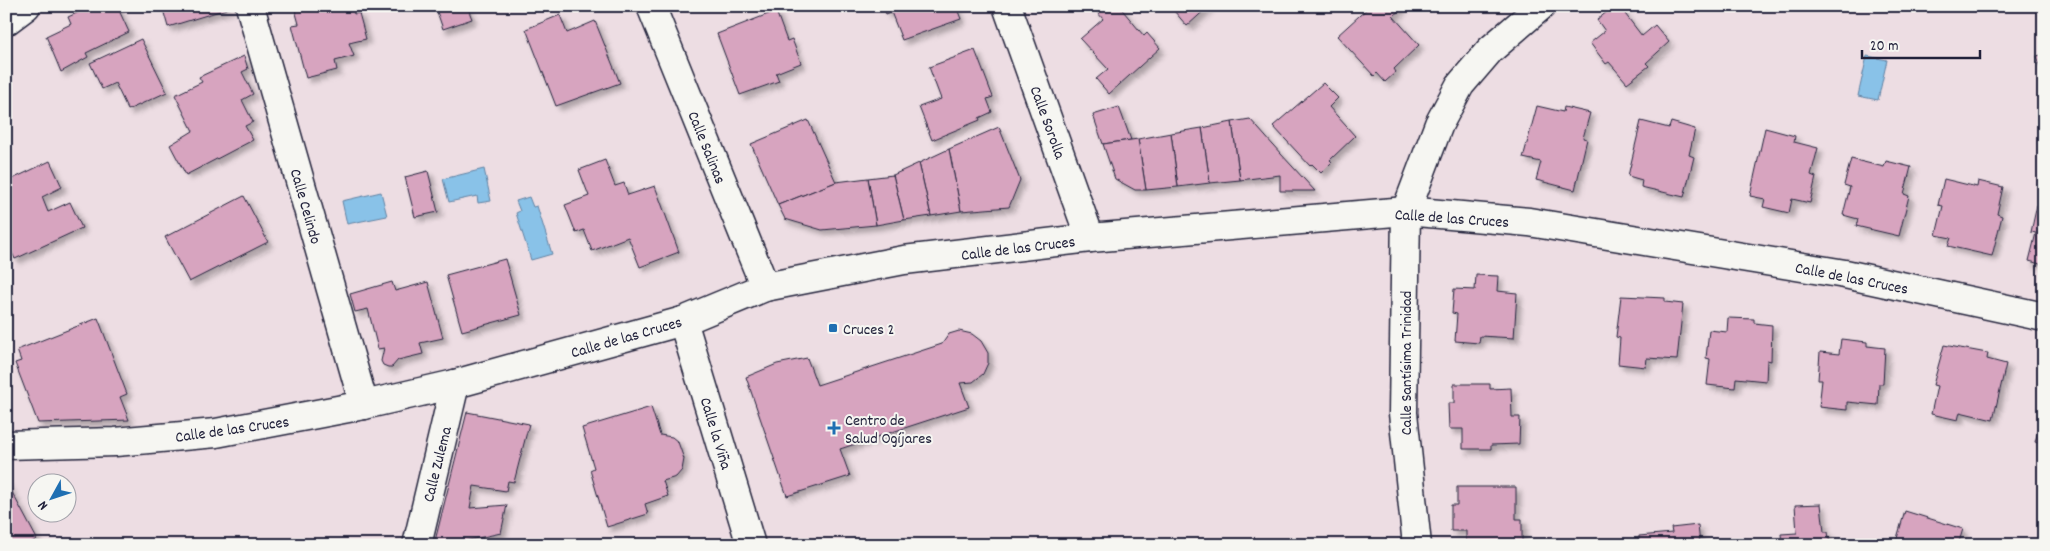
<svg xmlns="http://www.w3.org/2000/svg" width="2050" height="551" font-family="Dekko,sans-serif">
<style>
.water{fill:#89c2e8;stroke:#6082a3}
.building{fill:#d7a4bf;stroke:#22223b;filter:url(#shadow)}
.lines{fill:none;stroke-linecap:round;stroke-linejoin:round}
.minor-casing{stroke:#22223b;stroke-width:31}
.tertiary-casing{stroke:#22223b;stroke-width:31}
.minor{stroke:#f6f6f2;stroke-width:28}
.tertiary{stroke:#f6f6f2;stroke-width:28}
.poi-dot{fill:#1f6fb2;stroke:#f6f6f2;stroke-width:2}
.labels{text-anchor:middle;stroke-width:4;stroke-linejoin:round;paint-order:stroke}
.street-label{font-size:16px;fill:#22223b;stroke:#f6f6f2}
.poi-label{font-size:16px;fill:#22223b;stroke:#f6f6f2;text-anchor:start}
</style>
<defs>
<filter id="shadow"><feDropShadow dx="4.5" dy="4.5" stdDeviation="2.5" flood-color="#0004"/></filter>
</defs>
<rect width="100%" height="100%" fill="#eddde3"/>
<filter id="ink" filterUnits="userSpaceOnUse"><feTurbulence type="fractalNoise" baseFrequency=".02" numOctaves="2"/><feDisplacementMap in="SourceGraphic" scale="10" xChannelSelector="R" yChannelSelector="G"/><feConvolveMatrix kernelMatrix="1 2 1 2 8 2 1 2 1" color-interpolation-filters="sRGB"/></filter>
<g filter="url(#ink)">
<g class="water">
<polygon points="1867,56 1887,60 1878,100 1858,96"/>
<polygon points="484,169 491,201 478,203 477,196 449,202 443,179"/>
<polygon points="381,192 387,216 347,224 342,201"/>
<polygon points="529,197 533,207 537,206 552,254 531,260 516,213 520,211 516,201"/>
</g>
<g class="building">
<polygon points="92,6 117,6 129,32 86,53 88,57 61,72 46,36 71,24 68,17"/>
<polygon points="162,6 233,6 233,7 168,27"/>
<polygon points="294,6 352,6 354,14 359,13 366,39 349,43 354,56 335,61 337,70 306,78 292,25 299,24"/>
<polygon points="435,6 467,6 472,19 443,29"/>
<polygon points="883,6 956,6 961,19 902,40 891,12 886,14"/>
<polygon points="1104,6 1119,6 1144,36 1147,33 1160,48 1109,94 1096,79 1108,69 1080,39 1103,19 1097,12"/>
<polygon points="1180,6 1209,6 1187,26 1174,11"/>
<polygon points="1370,6 1400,6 1402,8 1393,16 1419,45 1394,69 1396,72 1385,82 1377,73 1374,76 1337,36"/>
<polygon points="1614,6 1619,6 1642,36 1655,25 1669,42 1646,63 1649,66 1627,83 1609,62 1606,64 1590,43 1605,31 1597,20"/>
<polygon points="2038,6 2044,6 2044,17 2042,17"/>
<polygon points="776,11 787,41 792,39 801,63 776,73 779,81 740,95 717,34"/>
<polygon points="560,15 567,33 595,21 620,83 556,106 526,29"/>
<polygon points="141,39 167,92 128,110 115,83 102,89 90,63"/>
<polygon points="975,50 993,97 987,99 992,112 979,118 980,120 932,140 919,107 941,99 929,67"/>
<polygon points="2044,54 2044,81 2037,56"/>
<polygon points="244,56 248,69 242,72 253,94 242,100 253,122 245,126 253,140 186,175 170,145 193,131 175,95 202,82 199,77"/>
<polygon points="1323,83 1338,98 1329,107 1355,136 1330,160 1332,162 1321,173 1312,164 1310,166 1273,126"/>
<polygon points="1537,106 1563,112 1564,107 1590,113 1583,138 1587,139 1575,190 1536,180 1541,162 1523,158"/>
<polygon points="1119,107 1131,140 1103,144 1093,115"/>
<polygon points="1250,119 1281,154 1315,191 1280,191 1280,175 1240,180 1232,122"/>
<polygon points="808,120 836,182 778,205 751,144"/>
<polygon points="1641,121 1669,128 1671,122 1695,129 1689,155 1694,157 1684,197 1641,187 1642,180 1628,176"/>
<polygon points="1232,122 1240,180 1210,183 1202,128"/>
<polygon points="999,127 1020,180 1009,207 961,211 949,149"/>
<polygon points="1202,128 1210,183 1178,187 1171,133"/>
<polygon points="1765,128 1795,136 1794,142 1818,148 1811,175 1816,177 1810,203 1792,199 1789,213 1763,207 1765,199 1750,196"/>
<polygon points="1171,133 1178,187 1146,190 1138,139"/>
<polygon points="1138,139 1146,190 1135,190 1115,179 1103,144"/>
<polygon points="949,149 961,211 931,216 919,163"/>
<polygon points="1851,159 1884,167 1886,161 1911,167 1904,194 1909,196 1899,236 1856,226 1858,219 1843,215 1850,187 1844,185"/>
<polygon points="605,160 615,186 624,183 628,195 655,186 679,252 640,267 628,237 592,251 584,230 576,233 565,205 589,196 579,170"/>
<polygon points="50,161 62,187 42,197 48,212 70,202 82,228 15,259 6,240 6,182"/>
<polygon points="919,163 931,216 904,220 893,175"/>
<polygon points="428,171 438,212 415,217 405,177"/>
<polygon points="893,175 904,220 876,225 868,178"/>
<polygon points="868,178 876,225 822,230 785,219 778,205 836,182"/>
<polygon points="1944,179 1977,187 1978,181 2003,187 1997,214 2002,216 1992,256 1948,246 1951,238 1936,235 1943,206 1938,205"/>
<polygon points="244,196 268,242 189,282 165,237"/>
<polygon points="2037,205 2044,207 2044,273 2042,272 2044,265 2029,261 2036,233 2031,232"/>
<polygon points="505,259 521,315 462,331 446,275"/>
<polygon points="1476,275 1498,276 1497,291 1517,293 1514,338 1480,336 1479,343 1455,341 1457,314 1452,313 1454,289 1475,290"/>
<polygon points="392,282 395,291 428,282 443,338 420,343 423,354 398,360 392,367 388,367 383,365 381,361 384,348 378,349 368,309 355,312 350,294"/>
<polygon points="1621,296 1665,298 1665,302 1683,304 1677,360 1647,358 1646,367 1618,364 1620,338 1616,337"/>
<polygon points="98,318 127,394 120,397 129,420 38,423 15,363 21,361 17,350"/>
<polygon points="1728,318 1754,319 1754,323 1772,325 1771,361 1767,360 1766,381 1736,378 1735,388 1707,385 1710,359 1706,358 1709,330 1727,332"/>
<polygon points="959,331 972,334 981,341 988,353 988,363 983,374 973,382 960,383 969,407 840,449 850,476 787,496 746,377 777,364 807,358 817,385 942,344 949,334"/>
<polygon points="1841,339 1867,342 1867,346 1885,348 1883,384 1879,384 1878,405 1847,402 1847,410 1819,407 1822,380 1818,380 1820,352 1839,354"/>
<polygon points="1944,345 1987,353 1988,353 1987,359 2006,364 1993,420 1960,412 1958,420 1931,414 1937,386 1933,385"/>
<polygon points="1454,384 1490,384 1490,389 1511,388 1512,417 1520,417 1519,444 1491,445 1491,449 1463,449 1463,429 1449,429 1448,403 1454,403"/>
<polygon points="2044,394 2044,445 2035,442 2042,417 2038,416"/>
<polygon points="651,407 660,435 672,437 678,442 684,459 682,470 676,477 663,481 668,496 645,504 648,514 607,527 590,470 594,468 582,428"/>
<polygon points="467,412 529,424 514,482 508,481 506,491 474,486 470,508 507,505 501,533 446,545 434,545"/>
<polygon points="6,481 37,539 26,545 6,545"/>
<polygon points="1457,487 1516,487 1516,519 1522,519 1522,545 1466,545 1466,531 1451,531 1451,505 1457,505"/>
<polygon points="1821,504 1824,532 1828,532 1830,545 1782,545 1781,534 1797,533 1795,505"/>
<polygon points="1905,511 1963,529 1958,545 1895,545"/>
<polygon points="1698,525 1700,545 1639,545 1639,536 1672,533 1671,528"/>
</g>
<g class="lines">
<g class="minor-casing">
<g id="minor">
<polyline points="250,6 364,405"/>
<polyline points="1007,6 1090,238"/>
<polyline points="6,21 26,6"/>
<polyline points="683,321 751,545"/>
<polyline points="417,545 455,384"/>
<polyline points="1417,545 1403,413 1406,211 1439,124 1460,85 1490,50 1541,6"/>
</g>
</g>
<g class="tertiary-casing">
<g id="tertiary">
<polyline points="651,6 765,287"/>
<polyline points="6,445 115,442 216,433 364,405 455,384 683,321 765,287 904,260 1090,238 1406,211 1529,222 1845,274 2044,317"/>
</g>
</g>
<use href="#minor" class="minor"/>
<use href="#tertiary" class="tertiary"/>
</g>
</g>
<g class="poi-dot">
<rect x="828" y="323" width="10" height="10" rx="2.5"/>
<path d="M831.5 420.5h5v5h5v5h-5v5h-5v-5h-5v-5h5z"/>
</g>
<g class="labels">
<g class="street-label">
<text transform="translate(1049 122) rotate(70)" y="6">Calle Sorolla</text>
<text transform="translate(708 147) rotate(68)" y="6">Calle Salinas</text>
<text transform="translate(307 206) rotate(74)" y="6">Calle Celindo</text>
<text transform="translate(1452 217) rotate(4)" y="6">Calle de las Cruces</text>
<text transform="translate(1018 247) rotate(-7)" y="6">Calle de las Cruces</text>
<text transform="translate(1852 277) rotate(11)" y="6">Calle de las Cruces</text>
<text transform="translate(626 336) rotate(-16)" y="6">Calle de las Cruces</text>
<text transform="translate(1405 363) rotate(-90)" y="6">Calle Santísima Trinidad</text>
<text transform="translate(232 428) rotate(-8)" y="6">Calle de las Cruces</text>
<text transform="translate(717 433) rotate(73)" y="6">Calle la Viña</text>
<text transform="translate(436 464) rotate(-76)" y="6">Calle Zulema</text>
</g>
<g class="poi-label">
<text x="843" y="334">Cruces 2</text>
<text x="845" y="425">Centro de<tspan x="845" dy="18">Salud Ogíjares</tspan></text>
</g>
</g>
<rect width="2050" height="551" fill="none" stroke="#f6f6f2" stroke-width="25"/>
<rect x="12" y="12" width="2025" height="526" fill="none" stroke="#22223b" stroke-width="2" filter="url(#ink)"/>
<g transform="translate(52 498) rotate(230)"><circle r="24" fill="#f6f6f2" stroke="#a1a1a9"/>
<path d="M0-4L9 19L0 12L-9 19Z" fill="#1f6fb2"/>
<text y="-8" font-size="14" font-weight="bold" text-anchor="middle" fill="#22223b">N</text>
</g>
<path d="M1862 50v8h118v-8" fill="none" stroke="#22223b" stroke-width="2.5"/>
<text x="1870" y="50" font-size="15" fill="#22223b" stroke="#f6f6f2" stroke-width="4" paint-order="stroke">20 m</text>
</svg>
